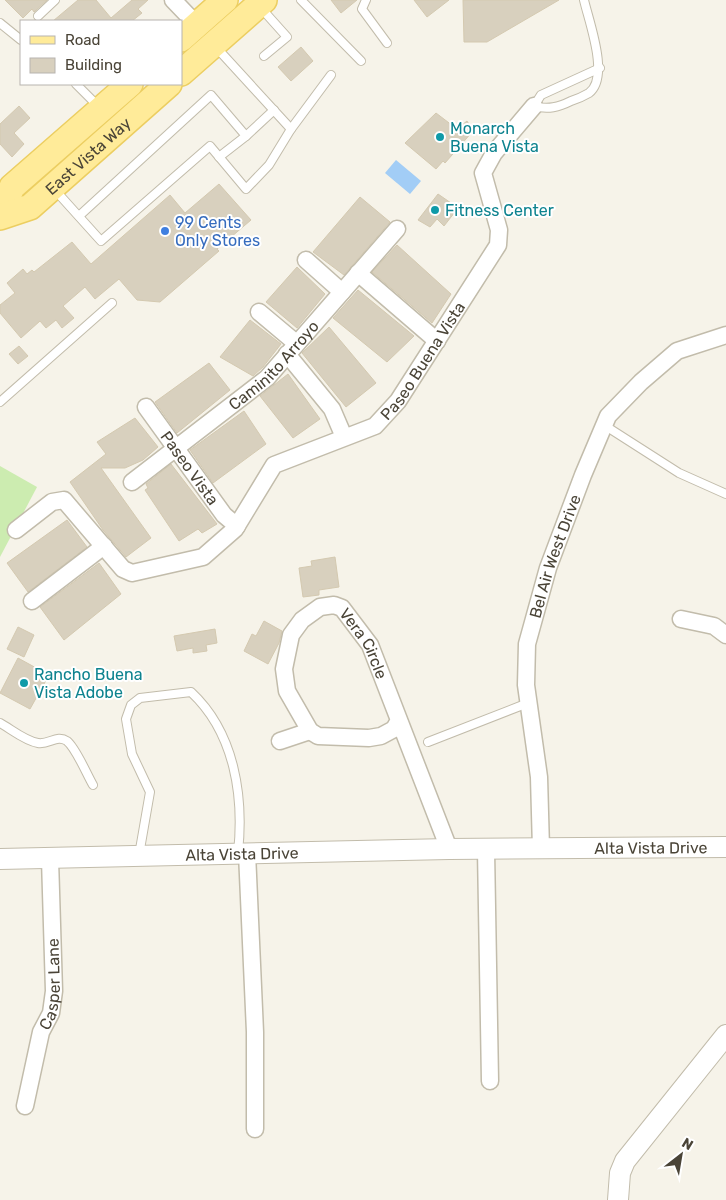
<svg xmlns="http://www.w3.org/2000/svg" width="726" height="1200" font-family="Rubik,sans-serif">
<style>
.green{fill:#ccecb0}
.water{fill:#a2cdf6}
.building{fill:#d8d0be;stroke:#d4c9b0}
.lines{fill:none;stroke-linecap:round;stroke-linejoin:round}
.service-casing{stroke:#c2bcab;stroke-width:10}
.minor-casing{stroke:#c2bcab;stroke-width:19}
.tertiary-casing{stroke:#c2bcab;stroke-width:22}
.primary-casing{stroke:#ecce61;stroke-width:28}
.service{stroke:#fff;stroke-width:8}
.minor{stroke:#fff;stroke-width:16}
.tertiary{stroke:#fff;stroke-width:20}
.primary{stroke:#ffeb99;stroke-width:25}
.culture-dot{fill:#0f9aa8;stroke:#fff;stroke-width:2}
.shop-dot{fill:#3f7fe0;stroke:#fff;stroke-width:2}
.labels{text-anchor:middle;stroke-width:4;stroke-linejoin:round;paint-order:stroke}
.culture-label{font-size:16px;fill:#0d838f;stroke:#fff;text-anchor:start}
.street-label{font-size:16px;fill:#4a4437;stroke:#fff}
.shop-label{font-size:16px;fill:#366cbe;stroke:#fff;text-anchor:start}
</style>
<rect width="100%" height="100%" fill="#f6f3e9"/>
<polygon class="green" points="0,466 37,487 0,557"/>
<polygon class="water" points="396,160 421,181 410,194 385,173"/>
<g class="building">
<polygon points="5,0 47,0 34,12 32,9 23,18"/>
<polygon points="78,0 96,0 111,18 132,0 148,0 138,9 142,13 132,21 53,21"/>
<polygon points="331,0 357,0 341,13"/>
<polygon points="414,0 449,0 427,17"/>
<polygon points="463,0 559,0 487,42 464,42"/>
<polygon points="301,47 313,61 291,81 278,67"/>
<polygon points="19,106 30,118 14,133 24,144 12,157 0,144 0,124"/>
<polygon points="436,113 457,129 467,121 473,131 445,163 443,161 436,169 405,143"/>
<polygon points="219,184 251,220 217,249 219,251 160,302 137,300 119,279 95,299 85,287 63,306 74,318 62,328 56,320 46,328 40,321 21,338 0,313 0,305 15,293 7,283 23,269 27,274 32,270 34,272 72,242 91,264 170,195 185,213"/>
<polygon points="438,194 451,203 449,206 455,212 444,226 437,219 430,227 418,220"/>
<polygon points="360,197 390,222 344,275 313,252"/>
<polygon points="397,245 451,294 432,323 372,272"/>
<polygon points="297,267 325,294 297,328 266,302"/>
<polygon points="358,290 414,336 387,362 333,318"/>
<polygon points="250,320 281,344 263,367 253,376 220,357"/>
<polygon points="329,327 376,383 346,407 302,353"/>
<polygon points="19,346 28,356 18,364 9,354"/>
<polygon points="209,363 230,390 177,433 155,402"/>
<polygon points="288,374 320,419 293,438 260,396"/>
<polygon points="244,411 266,444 213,483 190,450"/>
<polygon points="135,418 158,447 143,460 125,468 101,468 151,538 126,557 103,530 70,482 106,454 97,442"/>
<polygon points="171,464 217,524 202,533 198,529 179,541 145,490 148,488 146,484"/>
<polygon points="67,520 87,547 28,592 7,563"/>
<polygon points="335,557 339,587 319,590 319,595 303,597 299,568 312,566 311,561"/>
<polygon points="99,563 121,594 64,640 40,607"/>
<polygon points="264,621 282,631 279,643 268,664 244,651 252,634 256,636"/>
<polygon points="18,627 34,635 24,657 7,649"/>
<polygon points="215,629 217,643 206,645 207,651 193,653 193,648 177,651 174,636"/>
<polygon points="18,658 49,675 30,709 0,693"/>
</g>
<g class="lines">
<g class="service-casing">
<g id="service">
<polyline points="301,0 361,61"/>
<polyline points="366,0 362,9 387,43"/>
<path d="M584 0C589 22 610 77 589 93 584 96 577 99 571 101 559 107 548 110 534 106L541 95 600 68"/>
<polyline points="261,8 287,37 264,56"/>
<polyline points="38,16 55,0"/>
<polyline points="0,23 21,40"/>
<polyline points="76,84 98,106"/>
<polyline points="291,129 331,75"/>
<polyline points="246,136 274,110"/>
<polyline points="55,190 101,241 210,146 246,189 269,165 291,129 215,46"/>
<polyline points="79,216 211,95 246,136 219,157"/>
<polyline points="0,402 112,303"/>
<polyline points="604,425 679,473 726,494"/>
<path d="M0 723C11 729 25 741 38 743 49 745 57 734 67 741 76 748 87 775 93 785"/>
<polyline points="428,742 528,703"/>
<path d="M139 855 150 792 132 754 126 719 131 705 140 698 191 692C235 733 244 797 238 853"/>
</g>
</g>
<g class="minor-casing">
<g id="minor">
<polyline points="173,0 197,25"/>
<polyline points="306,260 342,292"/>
<polyline points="358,273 437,341"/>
<polyline points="259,312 296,343"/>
<polyline points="287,354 332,409 344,437"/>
<path id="s1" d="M146 407 224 515 237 526"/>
<path id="s2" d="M132 482 267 378 397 229"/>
<path id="s3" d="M16 530 52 502 64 500 123 569 132 573 203 557 235 529 274 465 375 426 398 401 498 245 499 230 483 173 494 153 534 106"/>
<polyline points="32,601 104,546"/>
<polyline points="681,619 714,626 726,635"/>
<path id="s4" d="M398 722 394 729 381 736 369 738 318 736 310 731 287 691 284 669 291 635 302 620 320 607 334 605 342 608 370 645 449 849"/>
<polyline points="280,741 310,731"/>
<path id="s5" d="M541 849 539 777 526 685 527 644 548 568 583 475 608 416 641 382 677 351 726 335"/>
<polyline points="486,850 490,1081"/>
<polyline points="247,853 255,1032 255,1129"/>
<path id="s6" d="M25 1106 41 1032 51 1013 54 991 50 859"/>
</g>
</g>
<g class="tertiary-casing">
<g id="tertiary">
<path id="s7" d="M0 859 449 849 726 847"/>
<polyline points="618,1200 620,1173 625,1161 726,1035"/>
</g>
</g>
<g class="primary-casing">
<g id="primary">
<polyline points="181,39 225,0"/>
<polyline points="181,73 264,0"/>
<polyline points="0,216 12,187 130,84"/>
<path id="s8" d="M0 217 30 207 169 84"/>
</g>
</g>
<use href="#service" class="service"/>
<use href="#minor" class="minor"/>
<use href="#tertiary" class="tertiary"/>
<use href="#primary" class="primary"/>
</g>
<g class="culture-dot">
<circle cx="440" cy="137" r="5"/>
<circle cx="435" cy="210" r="5"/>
<circle cx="24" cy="683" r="5"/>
</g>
<circle class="shop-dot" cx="165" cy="231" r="5"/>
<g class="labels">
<g class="culture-label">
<text x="450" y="134">Monarch<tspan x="450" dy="18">Buena Vista</tspan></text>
<text x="445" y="216">Fitness Center</text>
<text x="34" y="680">Rancho Buena<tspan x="34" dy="18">Vista Adobe</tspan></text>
</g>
<g class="street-label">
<text dy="6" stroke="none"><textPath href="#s8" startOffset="109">East Vista Way</textPath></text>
<text dy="6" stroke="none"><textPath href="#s3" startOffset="538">Paseo Buena Vista</textPath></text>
<text dy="6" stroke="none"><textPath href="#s2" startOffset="184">Caminito Arroyo</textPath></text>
<text dy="6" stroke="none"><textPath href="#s1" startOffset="75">Paseo Vista</textPath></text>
<text dy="6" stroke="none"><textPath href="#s5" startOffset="298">Bel Air West Drive</textPath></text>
<text dy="6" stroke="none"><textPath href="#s4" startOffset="304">Vera Circle</textPath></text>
<text dy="6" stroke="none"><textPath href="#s7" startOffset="651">Alta Vista Drive</textPath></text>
<text dy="6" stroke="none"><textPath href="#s7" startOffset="242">Alta Vista Drive</textPath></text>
<text dy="6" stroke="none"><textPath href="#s6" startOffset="126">Casper Lane</textPath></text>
</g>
<g class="shop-label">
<text x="175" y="228">99 Cents<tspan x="175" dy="18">Only Stores</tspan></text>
</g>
</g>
<rect x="20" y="20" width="162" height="65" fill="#ffffff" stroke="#b7b4af"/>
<rect x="30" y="36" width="25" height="8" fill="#ffeb99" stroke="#b7b4af"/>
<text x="65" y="45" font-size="15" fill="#4a4437">Road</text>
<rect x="30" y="58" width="25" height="15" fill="#d8d0be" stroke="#b7b4af"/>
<text x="65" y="70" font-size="15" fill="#4a4437">Building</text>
<g transform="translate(681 1155) rotate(31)" stroke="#ffffff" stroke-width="4" paint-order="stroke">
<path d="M0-4L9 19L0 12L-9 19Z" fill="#4a4437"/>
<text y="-8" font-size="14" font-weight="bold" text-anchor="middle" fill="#4a4437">N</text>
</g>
</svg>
